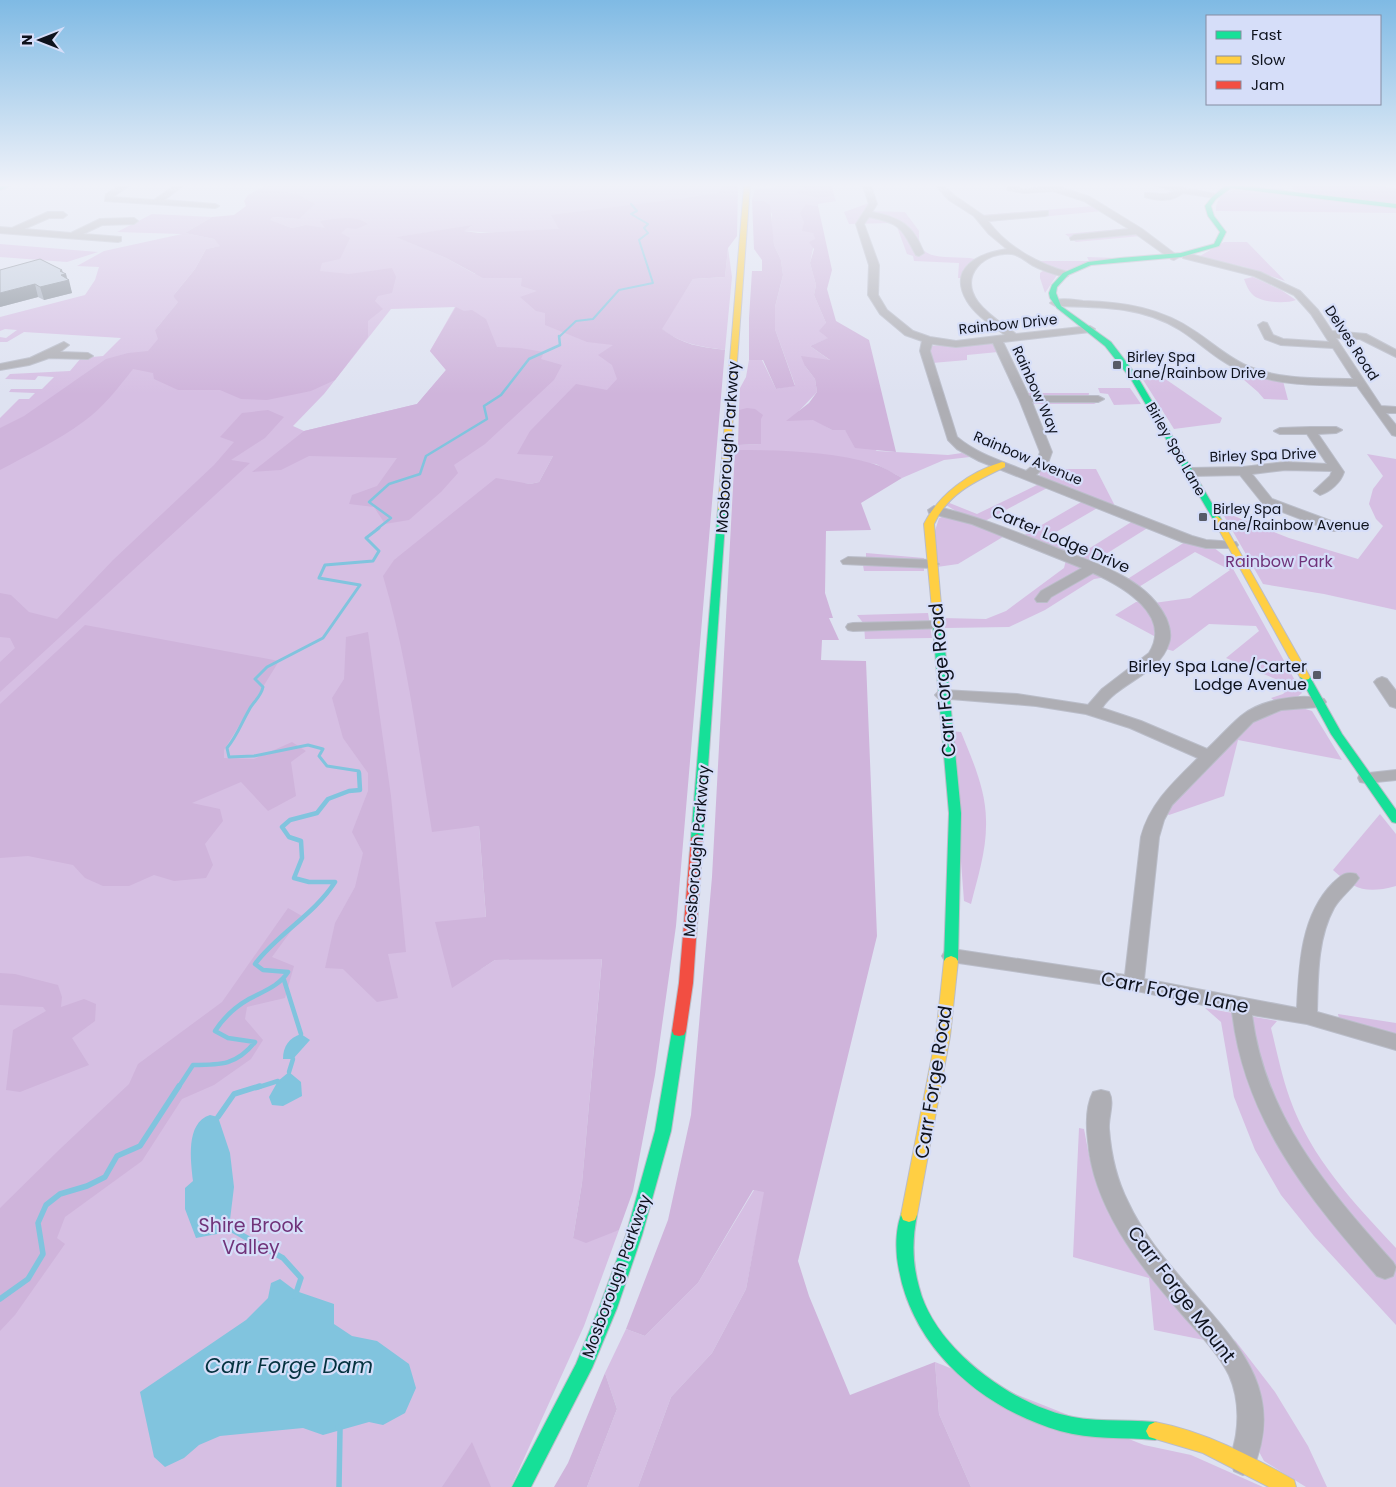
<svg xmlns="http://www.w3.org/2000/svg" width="1396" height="1487" font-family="Poppins,sans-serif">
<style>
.green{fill:#d6bfe3;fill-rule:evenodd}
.forest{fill:#cfb4db}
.water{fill:#81c4de}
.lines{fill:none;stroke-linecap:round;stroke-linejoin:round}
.stream-far4{stroke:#81c4de;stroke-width:2}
.stream-far3{stroke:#81c4de;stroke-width:2.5}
.stream-far2{stroke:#81c4de;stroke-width:3}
.stream-far1{stroke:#81c4de;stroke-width:4.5}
.stream{stroke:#81c4de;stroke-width:5.5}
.street-casing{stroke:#babdc9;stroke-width:2}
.fast-casing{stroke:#babdc9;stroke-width:2}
.slow-casing{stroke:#babdc9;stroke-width:2}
.jam-casing{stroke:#babdc9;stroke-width:2}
.street{fill:#aeaeb4;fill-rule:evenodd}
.fast{fill:#16e098;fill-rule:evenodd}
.slow{fill:#ffcf43;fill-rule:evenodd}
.jam{fill:#f24e42;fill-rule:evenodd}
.wall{fill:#a7afbc}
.shaded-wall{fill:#888f99}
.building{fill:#c2ccdb;stroke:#888f99}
.poi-dot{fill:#575b67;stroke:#d6def9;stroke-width:2}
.labels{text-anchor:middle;stroke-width:4.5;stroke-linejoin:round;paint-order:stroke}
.far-street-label{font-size:14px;fill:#0e121d;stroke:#d6def9}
.far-poi-label{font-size:14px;fill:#0e121d;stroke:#d6def9;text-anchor:start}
.street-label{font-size:16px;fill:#0e121d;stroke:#d6def9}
.park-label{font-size:16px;fill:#70337a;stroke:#d6def9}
.poi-label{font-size:16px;fill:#0e121d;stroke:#d6def9;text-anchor:end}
.near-street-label{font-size:19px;fill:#0e121d;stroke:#d6def9}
.near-park-label{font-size:19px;fill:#70337a;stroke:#d6def9}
.near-water-label{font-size:21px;font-style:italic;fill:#04323f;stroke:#d6def9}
</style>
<rect width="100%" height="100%" fill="#dee2f1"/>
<g class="green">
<path d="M265 186H721L720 192 678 199 651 357 553 456 539 482 530 484 522 483 469 827 479 826 486 918H477L481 969 495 960 602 958 582 1183 573 1238 619 1230 584 1326 511 1487H0V418L19 399H29L35 393 9 392 11 389H42L54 377 38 376 35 380 5 379 10 374 70 371 81 358 103 356 121 338 24 332 7 342H0V337L6 338 17 330 5 329 0 331V317L85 295 95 280 99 267 77 266 104 251 182 234 117 232 152 214 212 217 185 233 214 239 221 246 206 249 195 269 173 296 179 301 155 330 305 225 292 228 269 220 273 217 299 219 295 193 259 189ZM472 226 463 231 500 233 475 274 446 258 397 237ZM455 307 430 351 446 370 417 404 304 431 293 426 324 394 391 309Z"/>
<polygon points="777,186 804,186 795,193 818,198 834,196 836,201 818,204 818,206 806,204 815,239 810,263 816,285 814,295 826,323 829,338 810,346 831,361 817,360 805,366 815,379 817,392 799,411 832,430 845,430 877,451 948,455 962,453 970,457 944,460 902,478 876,464 735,450 738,445 761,444 761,419 739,410 740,388 746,377 749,360 762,360 776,389 795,385 775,329 775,307 783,275 781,260 774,245 771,226 772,214 764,201 752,200 755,189 768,189"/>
<path d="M1235 190 1396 207V213L1216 211C1215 200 1224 192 1235 190Z"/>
<path d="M869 203 866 211 905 212 919 231C916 266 952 254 975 259L967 265 963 278H958L959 263 914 261 913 256 907 254 897 227 892 223 849 224 844 212Z"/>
<polygon points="1095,206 1103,211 987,222 981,215"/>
<polygon points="1130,228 1141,236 1076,242 1065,234"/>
<polygon points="1224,242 1247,242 1285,281 1245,267 1200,258 1200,256"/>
<polygon points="0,244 98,252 67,262 0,257"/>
<path d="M728 248 732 277 725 350C698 346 685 345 661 329L693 279 725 277Z"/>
<polygon points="1087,257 1117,258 1066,270 1057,275 1045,293 1040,278 1040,273 1044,270 1033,261 1089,261"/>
<path d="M1253 277 1281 290 1296 300C1286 304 1260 303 1252 294 1248 290 1246 284 1244 279Z"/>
<polygon points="991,342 995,344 998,352 967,355 967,360 932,363 929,347 930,346"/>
<polygon points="1229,367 1257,377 1283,381 1288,400 1264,399 1258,392"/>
<polygon points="1161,376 1222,418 1220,423 1174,429 1142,378"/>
<polygon points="1098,388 1130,388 1141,404 1114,405 1108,394 1100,393"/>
<polygon points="1025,393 1089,393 1088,400 1096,404 1031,404"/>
<polygon points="1367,454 1396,459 1396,610 1324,594 1263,584 1224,516 1234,516 1289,538 1358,559 1383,526 1376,519 1369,504 1373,489 1383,476"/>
<polygon points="1043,469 1096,469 1114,504 1111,507 1040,477 1039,471"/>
<polygon points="1039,484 1049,487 985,521 959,513 946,505 947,502 977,514"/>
<polygon points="1083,501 1099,507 1046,538 1076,551 1068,556 1021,537"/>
<polygon points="945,516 951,516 1006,535 958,564 937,567 934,534 939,518"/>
<polygon points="1133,521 1149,527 1090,564 1074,558"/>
<polygon points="1185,542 1213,547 1227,558 1302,693 1296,698 1275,701 1271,698 1283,694 1286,691 1285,683 1226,658 1259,631 1256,626 1209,624 1173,651 1166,649 1154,636 1115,615 1136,602 1154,603 1190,598 1230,570 1195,552 1134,590 1126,580"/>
<polygon points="866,553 924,558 924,571 864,571 863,565 866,564"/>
<polygon points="1066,560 1107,577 1094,579 1045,610 1009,627 945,628 942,618 986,619 1006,611 1064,568"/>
<polygon points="928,613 932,638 865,639 864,624 857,615"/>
<polygon points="1296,706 1312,711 1342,760 1238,740 1224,796 1169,815 1165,813 1175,798 1252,721 1267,713"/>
<path d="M951 731 961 732C972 759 986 790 986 820 987 849 978 876 971 904L964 901Z"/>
<path d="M1380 814 1396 834V886C1366 894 1355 890 1333 870Z"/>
<path d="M1205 1008 1277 1021 1271 1028C1277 1052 1282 1077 1290 1099 1311 1158 1354 1203 1396 1248V1325L1314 1236 1281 1195 1255 1150 1234 1097 1221 1022Z"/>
<polygon points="1338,1014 1396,1023 1396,1049 1339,1019"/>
<path d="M1079 1128 1084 1129C1087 1144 1089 1159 1094 1174 1113 1239 1166 1291 1209 1341L1154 1330 1149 1278 1073 1257Z"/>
<polygon points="754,1190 765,1191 746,1289 712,1353 671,1397 638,1487 587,1487 617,1409 605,1373 626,1329 645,1336 698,1283"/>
<polygon points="1234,1339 1275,1392 1308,1446 1327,1487 1306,1487 1264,1461 1257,1448 1262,1412"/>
<polygon points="935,1362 1144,1445 1191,1455 1263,1487 971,1487 939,1414"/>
</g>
<g class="forest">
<path d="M719 186H738L737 236 728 248 725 277 693 279 662 329C686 346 697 346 725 350L676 926 655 1075 633 1191 619 1230 586 1243 573 1238 582 1183 602 959 495 960 452 988 435 922 486 917 479 826 432 832C418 747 408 659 383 576L394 560 496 478 530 484 539 482 553 456 517 454 530 431 576 384 607 390 617 379 612 365 598 355 613 345 587 342 545 325V313L536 311 520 297 537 291 521 286 522 278H483L446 258 396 237 473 225 464 231 479 233 559 229 551 215 678 199 720 192 721 186Z"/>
<polygon points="804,186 832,186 834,196 818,198 795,193"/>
<polygon points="1292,186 1374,186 1396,188 1396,204 1297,191 1293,190"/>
<path d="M259 189 295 193 315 204 299 219 273 217 270 220 292 228 305 225 325 228 320 221C337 219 354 214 368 224L356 229 347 228 341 233 350 238 340 259 322 263 320 271 349 274 392 268 396 277 392 293 378 296 375 301 383 309 368 321V337L335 380 311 391 267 400 241 399 220 390H178L154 379 153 373 133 369C118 388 103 408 83 422 57 441 28 455 0 470V428L24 416 106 359 128 353 148 351 158 339 155 330 178 302 173 296 195 269 206 249 220 246 214 239 185 233 212 217 234 215 246 206 244 201 248 195Z"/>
<polygon points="752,200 764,201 770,205 774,245 781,260 783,275 775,307 775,329 795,386 776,389 763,360 749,360 749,318 752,271 762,271 762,260 754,249"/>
<polygon points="806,204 818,206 832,270 827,289 836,321 869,340 896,452 855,448 845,430 832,430 813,420 786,421 809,403 817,392 815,379 805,366 801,356 830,360 810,346 828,338 819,331 826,323 814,295 816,285 810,263 814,249 809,242 815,239 813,233 802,231 804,222 800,213"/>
<polygon points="456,307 464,311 472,310 486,319 497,347 520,348 544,352 541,359 562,365 554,380 485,444 454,465 458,473 441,492 409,520 385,524 374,507 349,504 352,495 377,486 397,458 309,456 281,470 252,472 304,431 417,404 446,370 430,351"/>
<polygon points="747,408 755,409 763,415 761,419 761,444 738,445 739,410"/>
<polygon points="268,410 284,417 265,438 231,460 250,463 0,692 0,662 15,648 10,638 0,637 0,593 11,595 29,612 57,619 113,560 214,465 234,442 220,437 242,413"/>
<path d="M735 450C780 450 831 451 874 464 884 467 893 473 902 478L861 503 871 530 826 531 825 593 833 618H829L839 640H822L821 660 866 661 877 936 798 1261 809 1296 850 1395 935 1362 939 1414 971 1487H638L671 1397 712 1353 746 1289 764 1192 753 1190 698 1283 645 1336 626 1329 668 1220 691 1115 712 877Z"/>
<polygon points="85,625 279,661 224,750 224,758 254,759 292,742 306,751 291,762 296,796 268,811 241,782 192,803 220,809 223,821 205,844 213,865 206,878 174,881 154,875 129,886 103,886 85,878 73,865 28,856 0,858 0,704"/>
<polygon points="368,632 391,796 406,952 388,954 398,998 377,1002 343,969 325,968 335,923 355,887 363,853 352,832 368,791 368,773 343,738 332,698 344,679 346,637"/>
<polygon points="288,908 302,916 272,957 294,966 285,998 247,1007 245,1019 263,1040 251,1059 214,1085 182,1099 142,1161 65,1217 57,1238 65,1244 15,1315 0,1331 0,1208 60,1149 129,1084 138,1064 222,1002"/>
<polygon points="0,973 15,974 58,985 62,997 61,1007 84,999 96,1004 95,1021 72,1038 89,1065 20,1092 6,1090 13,1030 46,1011 43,1007 0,1005"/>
<polygon points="605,1373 617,1409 587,1487 554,1487 568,1463"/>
<polygon points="472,1442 491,1487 442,1487"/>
</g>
<g class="water">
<path d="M301 1034 310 1040 293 1059H283C283 1046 289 1038 301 1034Z"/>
<polygon points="289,1072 301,1082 302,1096 283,1106 272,1105 269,1097 278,1081"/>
<path d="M210 1115 218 1117 230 1153 234 1187 229 1228 222 1233 196 1238 185 1209V1188L193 1181C191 1161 185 1123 210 1115Z"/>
<polygon points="280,1279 296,1291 334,1304 334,1324 352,1336 377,1341 409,1364 416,1388 405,1413 383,1425 369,1422 323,1435 303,1428 220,1436 199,1445 184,1458 165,1467 154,1457 140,1392 246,1320 268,1298 271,1283"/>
</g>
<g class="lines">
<polyline class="stream-far4" points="559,337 576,321 593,319 619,290 653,283 639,240 648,233 644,228 648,224 631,214 637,211 631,204"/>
<polyline class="stream-far3" points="377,529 391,518 369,502 389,484 420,474 426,456 487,419 484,406 501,395 529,359 560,345 559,336"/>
<path class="stream-far2" d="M359 774V771L327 766 319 756 323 749 308 745 254 756 229 757 227 748C237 736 241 724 249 710 253 702 261 697 263 687L255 679 267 667 323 638 360 585 319 578 325 565 373 561 379 551 366 538 379 528"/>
<g class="stream-far1">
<polyline points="284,980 301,1034"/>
<polyline points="289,1072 293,1059"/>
<path d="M178 1088 193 1065C221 1065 237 1065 255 1042L228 1038 215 1031C224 1017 235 1007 249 999 264 991 279 986 288 972L263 970 255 964C278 933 314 915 335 882H309L294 878 302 858 301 841 289 837 282 827 290 820 317 813 328 799 349 791 360 790 359 773"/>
<polyline points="256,1088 278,1081"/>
</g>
<g class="stream">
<polyline points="218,1117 234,1094 260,1086"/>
<polyline points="229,1228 283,1258 301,1278 295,1296"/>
<polyline points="0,1299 28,1279 43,1254 38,1223 46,1205 60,1194 87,1186 105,1177 117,1156 140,1146 179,1086"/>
<polyline points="338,1427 340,1430 339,1487"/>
</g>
<g class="street-casing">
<g id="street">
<polygon points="119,186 128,186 113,197 154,200 174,186 183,186 164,200 215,204 219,206 215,208 105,201 106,194"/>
<path d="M863 186H871L877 204 872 212C901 218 913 225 924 253L919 256 916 255C901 228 901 223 869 217L864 224 879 265 878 295 887 310 913 331 930 337 956 341 1005 335C992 325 976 316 967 301 947 267 980 253 1007 249L989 234 974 216 949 200 936 186H944L955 196 984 216 1048 211V215L1045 216 988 221C1007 247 1038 264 1068 272V276L1065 277C1054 274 1043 271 1032 265 1027 262 1019 255 1012 254 985 251 958 275 978 302 988 315 1003 324 1016 334L1090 326 1095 329 1090 332 1003 342 1029 396H1098L1104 399 1098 402H1032L1052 452 1048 463 1036 475 1192 536 1206 540 1236 542 1238 545 1236 548H1206L1182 542 979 461 957 449 948 440 920 351 922 341 905 335 880 314 868 295 869 265 856 224 869 204ZM993 343 1019 399 1040 452 1037 462 1026 471C1002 461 977 454 957 437L930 351 932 344 956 347Z"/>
<polygon points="1010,186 1024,189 1057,186 1090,197 1142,229 1179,257 1174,260 1171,259 1136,234 1071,240 1070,238 1074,235 1129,229 1084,201 1053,191 1024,193 1008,190 1007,188"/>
<path d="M1156 186H1173L1216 194 1220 196 1216 198 1183 193C1171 202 1159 201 1145 197V193C1156 192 1164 197 1175 191Z"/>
<polygon points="48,212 63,212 67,215 63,218 49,218 24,229 71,233 100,219 134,218 138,221 134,224 102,225 83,234 121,237 121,241 118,242 0,233 0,227 12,228"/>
<path d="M1186 253 1260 272 1300 291 1318 310 1332 331 1366 334 1396 350V357L1360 339 1336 338 1381 406 1396 407V413H1386L1396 425V436L1392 435 1357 386C1319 385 1280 386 1244 372 1220 363 1202 344 1180 330 1142 306 1099 307 1055 306L1050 303C1057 297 1074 300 1083 301 1124 302 1162 308 1196 332 1214 344 1230 359 1250 367 1282 380 1319 378 1353 379L1333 348 1281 345 1265 339 1258 325 1263 322 1267 323 1273 335 1283 339 1329 342 1311 314 1294 295 1254 276 1183 258V254Z"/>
<polygon points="64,342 69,345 60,352 88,353 93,356 88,359 49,358 29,365 0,370 0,364 30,358"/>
<path d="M1310 427H1336L1342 430 1336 433 1318 434 1344 472C1341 482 1330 492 1320 495L1314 491 1330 476 1332 471 1285 470 1252 474 1272 499 1342 525 1344 528 1342 531H1332L1264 505 1240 475 1191 476 1185 472 1191 468 1243 467 1285 462 1327 464 1307 434H1280L1274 431 1280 428Z"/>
<path d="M934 506C974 515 1011 530 1049 545 1089 562 1145 575 1166 618 1169 625 1172 635 1169 643 1159 675 1119 682 1102 708L1141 721 1207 749C1218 739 1229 726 1241 716 1260 700 1299 693 1324 699L1326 702 1324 705 1318 707 1281 710 1253 722 1172 805 1164 820 1159 837 1144 979 1297 1008C1299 965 1301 915 1333 883 1341 876 1345 871 1356 874L1359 878C1352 889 1341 896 1334 908 1317 939 1318 978 1317 1012L1396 1034V1050L1307 1024 1252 1015C1265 1117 1327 1188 1393 1262L1396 1267 1393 1276 1385 1279 1377 1276C1308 1197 1244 1119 1232 1011L1113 986 945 961 942 956 945 951 952 949 1125 975 1141 837C1150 803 1174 782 1198 758L1130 728 1086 714 1036 706 938 698 935 695 938 692 943 690 1017 694 1088 705 1102 689 1149 653C1173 615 1122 586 1093 573L1051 597 1047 602H1037L1035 599 1041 591 1082 568 972 524 929 513 928 510Z"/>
<polygon points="848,557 932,560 939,564 932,568 843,564 841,561"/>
<polygon points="937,621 942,622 944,625 942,628 853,631 848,630 846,627 848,624 853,623"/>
<polygon points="1382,677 1387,679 1396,691 1396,708 1390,706 1374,682 1377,679"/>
<polygon points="1396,770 1396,780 1366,783 1360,782 1358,778 1360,774"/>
<path d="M1101 1090 1109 1092C1115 1103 1108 1117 1109 1129 1111 1155 1116 1178 1128 1202 1143 1235 1168 1263 1192 1291 1240 1346 1286 1393 1252 1471L1243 1475 1234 1471C1228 1458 1234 1448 1236 1435 1239 1415 1237 1393 1229 1375 1217 1351 1197 1332 1180 1312 1138 1264 1093 1206 1088 1141 1086 1125 1086 1106 1093 1092Z"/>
</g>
</g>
<g class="fast-casing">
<g id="fast">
<polygon points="0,186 10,186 0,190"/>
<polygon points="1225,186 1241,186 1396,204 1396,208 1231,188 1216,199 1211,206 1214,216 1226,232 1219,246 1181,257 1091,265 1068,275 1057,287 1056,293 1061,306 1111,342 1137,376 1221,519 1217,522 1213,519 1131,379 1105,346 1057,308 1050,298 1049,293 1052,285 1063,273 1088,262 1120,258 1181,253 1214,244 1220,232 1208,216 1205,206 1212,197"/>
<polygon points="722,506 726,509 703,838 697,842 691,838 718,509"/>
<polygon points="938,625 943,628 961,813 958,961 956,964 946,964 944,961 949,813 933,628"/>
<polygon points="1305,674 1310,677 1342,734 1396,810 1396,823 1392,822 1331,734 1300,677"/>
<polygon points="679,1026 684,1027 686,1031 671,1131 642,1235 617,1308 592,1368 531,1487 512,1487 576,1364 599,1308 626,1235 655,1131 672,1031 674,1027"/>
<path d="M909 1208 915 1210 917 1215C912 1240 912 1262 919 1287 933 1345 1005 1399 1060 1414 1091 1423 1124 1419 1155 1422L1161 1425 1164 1431 1161 1437 1155 1440C1124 1437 1091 1440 1060 1431 984 1409 914 1351 899 1270 895 1252 895 1227 903 1210Z"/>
</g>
</g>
<g class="slow-casing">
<g id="slow">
<polygon points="744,186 750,186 726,509 722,512 718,509"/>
<path d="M1002 462 1005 463V467C976 481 948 493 934 524L943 628 938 631 934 630 924 524C939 494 970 472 1002 462Z"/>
<polygon points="1217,516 1221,519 1310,677 1309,679 1305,680 1300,677 1213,519"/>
<polygon points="951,956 956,958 958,961 950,1036 917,1215 915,1220 909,1222 903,1220 901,1215 936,1036 944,961 946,958"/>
<path d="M1155 1422C1206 1432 1249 1455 1294 1480L1296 1487H1269L1203 1453 1149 1437 1146 1431 1149 1425Z"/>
</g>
</g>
<g class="jam-casing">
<polygon id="jam" points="697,834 703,838 693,983 686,1031 684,1035 679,1036 674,1035 672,1031 679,983 691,838"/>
</g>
<use href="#street" class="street"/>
<use href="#fast" class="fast"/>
<use href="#slow" class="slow"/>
<use href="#jam" class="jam"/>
</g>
<polygon class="wall" points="40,259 62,270 63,273 66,274 72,293 44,300 38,297 0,307"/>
<g class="shaded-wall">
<polygon points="62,270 63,275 66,274 67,280 69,280 72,293 44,300 40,287 60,271"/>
<polygon points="35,284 38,297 0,307 0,293"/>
</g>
<polygon class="building" points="40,259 62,270 60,271 66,274 61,275 69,280 40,287 35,284 0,293 0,270"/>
<linearGradient id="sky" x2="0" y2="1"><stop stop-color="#7fbae4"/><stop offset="0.47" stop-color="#f0f2f9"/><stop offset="1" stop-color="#f0f2f9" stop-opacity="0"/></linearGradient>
<rect width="1396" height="394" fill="url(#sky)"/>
<g class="poi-dot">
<rect x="1112" y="360" width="10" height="10" rx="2.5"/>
<rect x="1198" y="512" width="10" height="10" rx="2.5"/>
<rect x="1312" y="670" width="10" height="10" rx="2.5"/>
</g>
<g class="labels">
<g class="far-street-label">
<text transform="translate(1008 324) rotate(-6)" y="5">Rainbow Drive</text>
<text transform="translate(1352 343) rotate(57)" y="5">Delves Road</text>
<text transform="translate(1036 390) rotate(66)" y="5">Rainbow Way</text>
<text transform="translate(1176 449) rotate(60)" y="5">Birley Spa Lane</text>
<text transform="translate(1263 455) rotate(-2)" y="5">Birley Spa Drive</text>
<text transform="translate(1028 458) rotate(23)" y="5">Rainbow Avenue</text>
</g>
<g class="far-poi-label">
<text x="1127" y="362">Birley Spa<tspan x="1127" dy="16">Lane/Rainbow Drive</tspan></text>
<text x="1213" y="514">Birley Spa<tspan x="1213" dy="16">Lane/Rainbow Avenue</tspan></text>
</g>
<g class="street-label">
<text transform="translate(727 447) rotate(-86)" y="6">Mosborough Parkway</text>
<text transform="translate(1061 539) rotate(23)" y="6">Carter Lodge Drive</text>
<text transform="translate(696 851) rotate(-85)" y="6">Mosborough Parkway</text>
<text transform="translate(616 1276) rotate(-70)" y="6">Mosborough Parkway</text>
</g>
<g class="park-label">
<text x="1279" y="567">Rainbow Park</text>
</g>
<g class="poi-label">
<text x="1307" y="672">Birley Spa Lane/Carter<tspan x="1307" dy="18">Lodge Avenue</tspan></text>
</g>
<g class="near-street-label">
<text transform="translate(942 680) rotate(-95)" y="7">Carr Forge Road</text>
<text transform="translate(1175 992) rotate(11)" y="7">Carr Forge Lane</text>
<text transform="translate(933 1082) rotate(-81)" y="7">Carr Forge Road</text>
<text transform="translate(1182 1294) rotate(53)" y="7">Carr Forge Mount</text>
</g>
<g class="near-park-label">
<text x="251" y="1232">Shire Brook<tspan x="251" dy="22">Valley</tspan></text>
</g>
<g class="near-water-label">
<text x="289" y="1373">Carr Forge Dam</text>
</g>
</g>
<rect x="1206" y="15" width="175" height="90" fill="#d6def9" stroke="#868ca1"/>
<rect x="1216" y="31" width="25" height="8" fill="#16e098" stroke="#868ca1"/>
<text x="1251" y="40" font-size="15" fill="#0e121d">Fast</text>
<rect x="1216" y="56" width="25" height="8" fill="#ffcf43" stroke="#868ca1"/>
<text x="1251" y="65" font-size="15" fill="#0e121d">Slow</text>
<rect x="1216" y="81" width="25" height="8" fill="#f24e42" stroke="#868ca1"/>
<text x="1251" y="90" font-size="15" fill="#0e121d">Jam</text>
<g transform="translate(40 40) rotate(270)" stroke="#d6def9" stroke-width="4" paint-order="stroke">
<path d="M0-4L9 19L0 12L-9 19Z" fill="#0e121d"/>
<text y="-8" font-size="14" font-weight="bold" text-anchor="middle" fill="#0e121d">N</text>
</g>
</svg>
